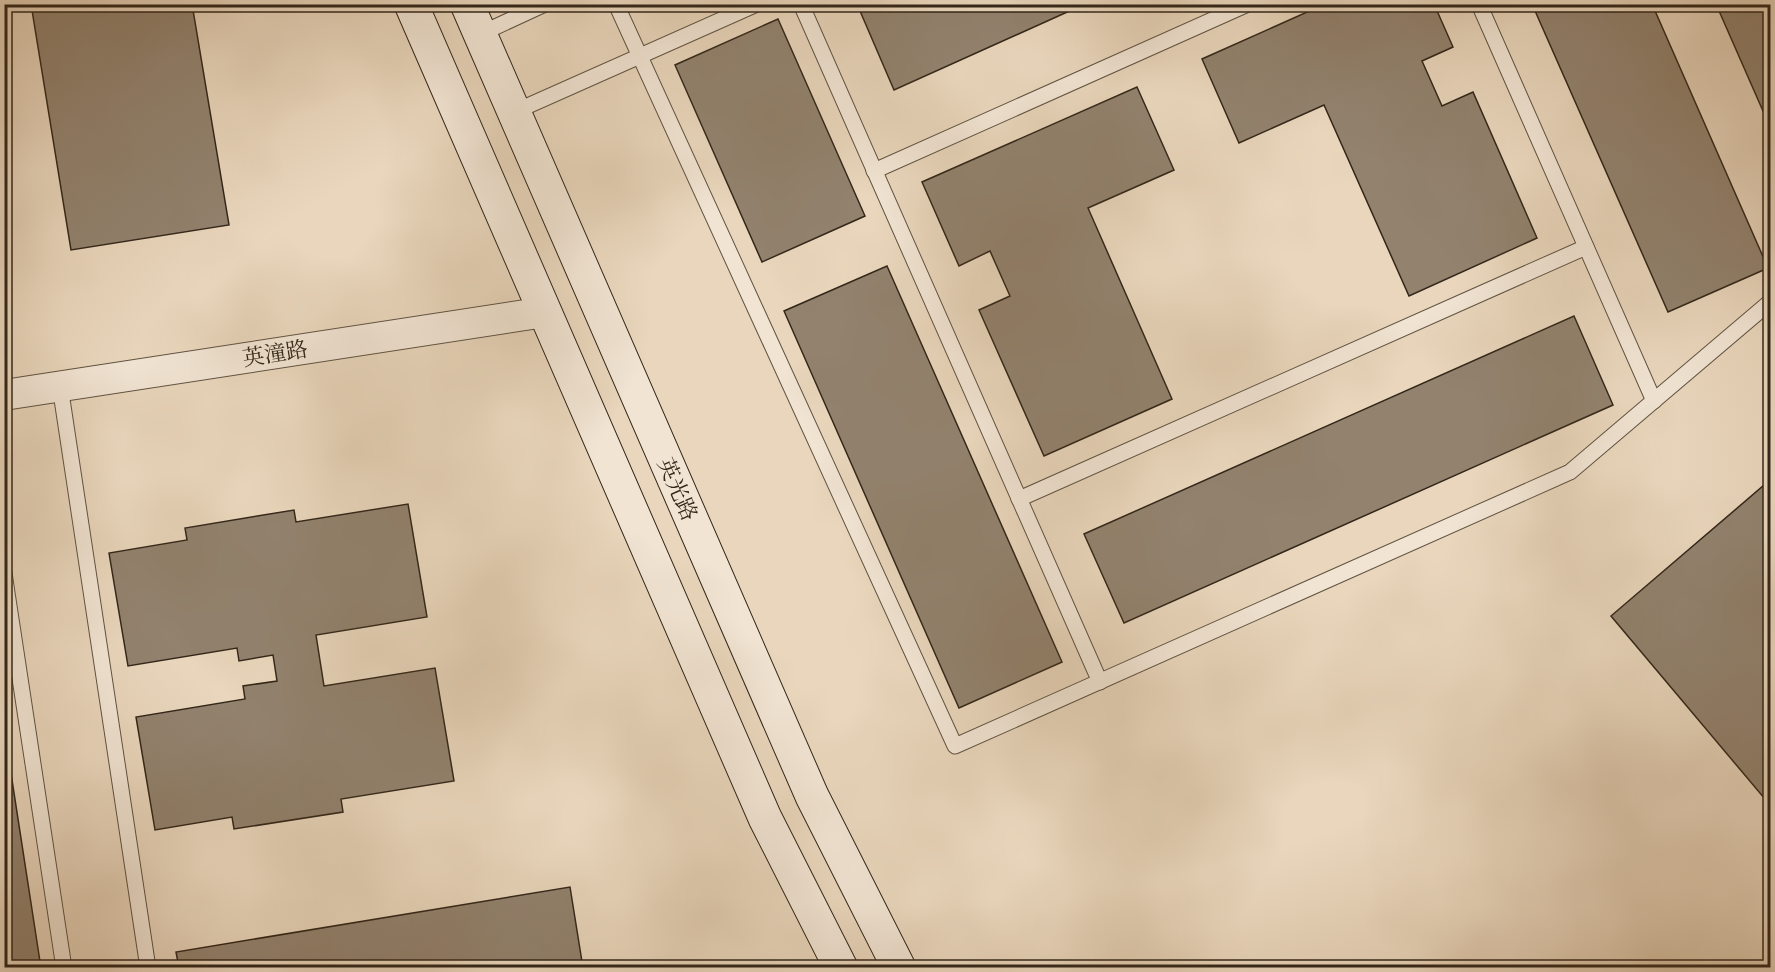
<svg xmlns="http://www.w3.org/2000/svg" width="1775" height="972" font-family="'IM FELL Great Primer','Noto Serif SC',serif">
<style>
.building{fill:#92826e;stroke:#33271a;stroke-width:1.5}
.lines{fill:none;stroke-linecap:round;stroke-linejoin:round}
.service-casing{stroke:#605342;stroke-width:17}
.minor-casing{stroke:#605342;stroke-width:32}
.secondary-casing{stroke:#33271a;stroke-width:35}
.service{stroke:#f1e4d3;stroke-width:15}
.minor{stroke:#f1e4d3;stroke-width:30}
.secondary{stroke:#f1e4d3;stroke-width:33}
.labels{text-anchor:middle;stroke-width:4.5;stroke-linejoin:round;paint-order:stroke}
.street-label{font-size:22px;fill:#33271a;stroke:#f1e4d3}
</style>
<rect width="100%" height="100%" fill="#e9d6bc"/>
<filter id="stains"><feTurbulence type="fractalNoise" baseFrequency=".00333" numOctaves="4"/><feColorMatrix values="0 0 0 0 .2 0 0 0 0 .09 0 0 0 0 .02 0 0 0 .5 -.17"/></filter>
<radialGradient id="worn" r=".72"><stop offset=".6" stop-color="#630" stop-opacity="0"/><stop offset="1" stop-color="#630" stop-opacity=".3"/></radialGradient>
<g class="building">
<polygon points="31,4 192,4 229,225 71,250"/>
<polygon points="857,4 1085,4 894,90"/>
<polygon points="1325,4 1434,4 1453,47 1422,61 1442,106 1473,92 1537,238 1409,296 1324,105 1239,143 1202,59"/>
<polygon points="1532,4 1652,4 1768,268 1668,312"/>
<polygon points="1716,4 1770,4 1770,127"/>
<polygon points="778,19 865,216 762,262 675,65"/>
<polygon points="1137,87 1174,170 1088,208 1172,399 1044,456 979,310 1010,296 990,251 959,266 922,182"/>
<polygon points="887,266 1062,662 959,708 784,311"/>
<polygon points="1574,316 1613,405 1124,623 1084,534"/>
<polygon points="1770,480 1770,805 1611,616"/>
<polygon points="408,504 427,617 316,635 324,686 435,668 454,781 341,799 343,812 234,829 232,817 155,830 136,717 245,699 243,686 277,681 273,655 239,661 237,648 128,666 109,553 187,540 185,528 294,510 296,522"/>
<polygon points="4,728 41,968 4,968"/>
<polygon points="570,887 583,968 179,968 176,952"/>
</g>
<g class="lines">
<g class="service-casing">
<g id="service">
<polyline points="616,4 955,746 1570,472 1770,302"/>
<polyline points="801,4 1100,682"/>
<polyline points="1479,4 1654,401"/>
<polyline points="480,34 545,4"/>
<polyline points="514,112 757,4"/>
<polyline points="874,171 1248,4"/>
<polyline points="60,386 148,968"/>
<polyline points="1019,499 1586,247"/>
<polyline points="4,573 64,968"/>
</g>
</g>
<g class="minor-casing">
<polyline id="minor" points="4,395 545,312"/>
</g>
<g class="secondary-casing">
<g id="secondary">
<polyline points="411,4 765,818 841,968"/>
<polyline points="467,4 812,796 899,968"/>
</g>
</g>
<use href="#service" class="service"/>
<use href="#minor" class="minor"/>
<use href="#secondary" class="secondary"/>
</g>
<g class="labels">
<g class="street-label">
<text transform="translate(275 353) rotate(-9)" y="8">英潼路</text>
<text transform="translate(678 489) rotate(66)" y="8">英光路</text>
</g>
</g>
<rect width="1775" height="972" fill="none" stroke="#e9d6bc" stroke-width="24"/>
<rect x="6" y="6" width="1763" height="960" fill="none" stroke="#33271a" stroke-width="3"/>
<rect x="12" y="12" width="1751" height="948" fill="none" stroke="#33271a" stroke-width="1.5"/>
<rect width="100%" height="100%" filter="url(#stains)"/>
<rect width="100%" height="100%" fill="url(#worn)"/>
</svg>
